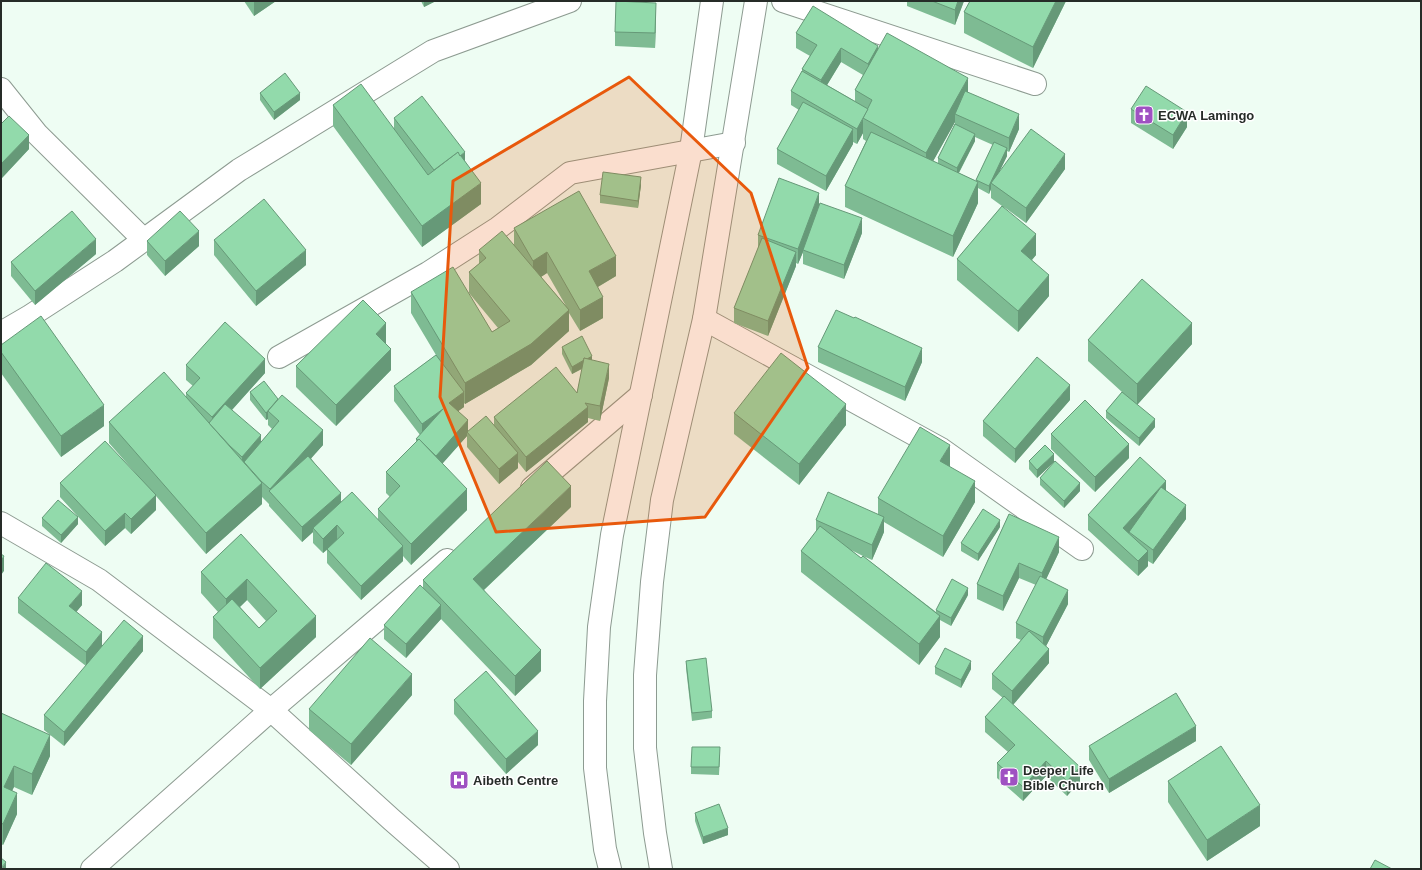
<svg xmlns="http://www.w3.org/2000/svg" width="1422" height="870" font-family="Helvetica,sans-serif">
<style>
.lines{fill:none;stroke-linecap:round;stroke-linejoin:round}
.minor-casing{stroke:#8d9b91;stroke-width:24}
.secondary-casing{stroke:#8d9b91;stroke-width:24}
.minor{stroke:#fff;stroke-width:22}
.secondary{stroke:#fff;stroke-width:22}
.wall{fill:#7ebb93;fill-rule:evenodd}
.shaded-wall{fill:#669978}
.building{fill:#92daab;stroke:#669978}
.marked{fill:#e8590c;fill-opacity:0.2;stroke:#e8590c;stroke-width:3;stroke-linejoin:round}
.labels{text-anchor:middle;stroke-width:3;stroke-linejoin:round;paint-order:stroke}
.poi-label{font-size:13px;font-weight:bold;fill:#262c28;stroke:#fff;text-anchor:start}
</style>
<rect width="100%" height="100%" fill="#eefdf3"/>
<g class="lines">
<g class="minor-casing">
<g id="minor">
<polyline points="783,1 1035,84"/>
<polyline points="1,89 37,134 144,240"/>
<polyline points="704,319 941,449 1082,549"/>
<polyline points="1,333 30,316 115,261 239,170 433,51 570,1"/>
<polyline points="279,357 428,273 498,228 570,173 734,143"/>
<polyline points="532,488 641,395"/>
<polyline points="1,523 99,580 271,710 392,820 448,869"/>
<polyline points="92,869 271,710 447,560"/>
</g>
</g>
<g class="secondary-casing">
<g id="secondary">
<polyline points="610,869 605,849 595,768 595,701 599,627 612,535 691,150 712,1"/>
<polyline points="661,869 655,833 645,748 645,675 652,582 662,500 704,319 756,1"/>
</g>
</g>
<use href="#minor" class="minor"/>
<use href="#secondary" class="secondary"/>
</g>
<g class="wall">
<polygon points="244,1 276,1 254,16"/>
<polygon points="421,1 436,1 424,7"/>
<polygon points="907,1 964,1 955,25 907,6"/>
<polygon points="970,1 1066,1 1033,68 964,33 964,12"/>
<polygon points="656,17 655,48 615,46 615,32"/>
<path d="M796 33 878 49 968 92 1019 129 1009 152 1007 151V156L999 172 1065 169 1026 223 1004 207 1036 255 1032 260 1049 296 1018 332 957 280V259L1002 206 991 198V189L989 194 978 188V203L953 257 845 207V186L866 141 863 139V133L857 144 853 142V144L826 191 777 164V149L799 110 791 105V91L802 71V69L810 56 796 48ZM841 62 863 75 855 90V101L827 85ZM955 122V124L938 158V163L933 161ZM975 137 993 145 976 180V181L959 173 975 141Z"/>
<polygon points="260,93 300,100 274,120 260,100"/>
<polygon points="333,105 394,128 394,118 465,161 481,204 422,247 333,126"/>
<polygon points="1131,109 1187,127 1173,149 1131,123"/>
<polygon points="1,124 29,149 1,179"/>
<polygon points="641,185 638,208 600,203 600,195"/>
<polygon points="819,205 862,233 844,279 803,264 803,252 798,264 796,263 796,266 768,336 734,323 734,308 758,249 758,235"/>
<path d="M514 228 616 276 598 287 603 318 580 331 569 313V331L531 365 465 404 464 403V407L458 411 468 431 494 426V417L577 393 582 369 572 374 562 354V347L592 360 609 378 600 421 588 418V422L526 472 518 462V468L499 484 467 447V436L442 463 467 510 411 565 403 556V561L361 600 327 563V550L323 553 313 543V532L302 542 269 506V504L262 497V504L206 554 156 496V510L131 534 125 528 105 546 60 497V483H144L109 443V422L186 396V393L193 386 186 380V365L265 373 232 410 261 442 272 429 268 425V419L266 420 250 400V392L278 399 323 445 311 458 341 502 378 519V509L390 497 386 493V472L416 442V439L420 435 394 401V386L436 355 411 313V292L492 332 498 328 469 293V272L479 264V250L514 245ZM547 273 566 306 541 277Z"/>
<polygon points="214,240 306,265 256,306 214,255"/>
<polygon points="147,241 199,246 165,276 147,255"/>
<polygon points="96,254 35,305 11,276 11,262"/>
<polygon points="1088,340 1192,344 1137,405 1155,427 1139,446 1106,418 1106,411 1122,392 1088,361"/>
<polygon points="386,344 391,370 336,426 296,387 296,366"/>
<polygon points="1,345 104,426 61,457 1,373"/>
<polygon points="818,347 922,362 905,401 818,362"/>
<polygon points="1070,400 1015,463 983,436 983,421"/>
<polygon points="734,413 846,425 799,485 734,434"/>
<polygon points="1051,434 1129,458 1095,492 1051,449"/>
<polygon points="1029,461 1054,462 1037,478 1029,469"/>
<path d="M950 466V467L975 502 943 557 884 522V532L872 560 863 556 936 612V610L968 595 951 626 940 620V637L919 665 801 572V551L816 532V520L878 514V498ZM851 550 863 556 861 558Z"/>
<polygon points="1040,478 1080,491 1064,508 1040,485"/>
<polygon points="1166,491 1186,519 1153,564 1148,561 1148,566 1138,576 1088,530 1088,515"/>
<polygon points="571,507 484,590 541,671 515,696 441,619 406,658 384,639 384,625 423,588 423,580"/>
<polygon points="1009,514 1059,552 1046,579 1068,604 1046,646 1049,663 1013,705 1080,781 1067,796 1046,776 1023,801 997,778 997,763 1008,752 985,732 985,717 1003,698 992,689 992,674 1021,640 1016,638 1016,623 1036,585 1019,578 1003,611 977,599 977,584"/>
<polygon points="42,518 78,524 61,543 42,526"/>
<polygon points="1000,527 978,561 961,551 961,543"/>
<path d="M241 534 316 637 260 689 213 638V617L218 612 201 593V572ZM247 600 266 621 259 628 240 607Z"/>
<polygon points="18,598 82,605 76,612 102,647 143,651 64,746 44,730 44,715 86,666 18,613"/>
<polygon points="686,661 712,711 712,718 692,721 686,668"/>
<polygon points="935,667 971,669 961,688 935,674"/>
<polygon points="412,695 351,765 309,730 309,709"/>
<polygon points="454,700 538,745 506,774 454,714"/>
<polygon points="1,713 50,756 32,795 14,787 12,790 17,814 3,845 1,844"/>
<polygon points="1196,741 1109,793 1089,760 1089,746"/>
<polygon points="720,755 719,775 691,774 691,767"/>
<polygon points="1168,781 1260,826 1207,861 1168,802"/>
<polygon points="695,813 728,835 703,844 695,821"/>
</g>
<g class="shaded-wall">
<polygon points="254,1 276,1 254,16"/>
<polygon points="424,1 436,1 424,7"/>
<polygon points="958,1 964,1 955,25 955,10"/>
<polygon points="1056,1 1066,1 1033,68 1033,47"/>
<polygon points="656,3 656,17 655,48 655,33"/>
<polygon points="878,46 878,61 868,78 868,64"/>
<polygon points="841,48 841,62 821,95 821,80"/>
<polygon points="968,78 968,99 955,114 955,122 926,174 926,153"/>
<polygon points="300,93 300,100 274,120 274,112"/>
<polygon points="1187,112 1187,127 1173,149 1173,135"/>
<polygon points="1019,114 1019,129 1009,152 1009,138"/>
<polygon points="863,119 863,133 857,144 857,129"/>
<polygon points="853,129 853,144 826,191 826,176"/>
<polygon points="975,134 975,141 957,176 957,168"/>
<polygon points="29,135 29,149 1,179 1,164"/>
<polygon points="1007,148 1007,156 993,185 991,183 991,189 989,194 989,186"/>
<polygon points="465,152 465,167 437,174"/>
<polygon points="1065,154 1065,169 1026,223 1026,208"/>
<polygon points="641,177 641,185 638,208 638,201"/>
<polygon points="978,182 978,203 953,257 953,236"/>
<polygon points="481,183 481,204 422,247 422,226"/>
<polygon points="819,193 819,207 803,250 803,252 798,264 798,249"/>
<polygon points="862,218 862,233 844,279 844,265"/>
<polygon points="199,231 199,246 165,276 165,261"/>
<polygon points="1036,234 1036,255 1021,272 1021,251"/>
<polygon points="96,239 96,254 35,305 35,291"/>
<polygon points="306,250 306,265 256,306 256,291"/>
<polygon points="547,252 547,273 533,282 533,261"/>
<polygon points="796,252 796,266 768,336 768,321"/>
<polygon points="616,256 616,276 589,292 589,271"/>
<polygon points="1049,275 1049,296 1018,332 1018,311"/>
<polygon points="603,297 603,318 580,331 580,310"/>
<polygon points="569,310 569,331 531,365 465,404 465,383"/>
<polygon points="386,323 386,344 376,334"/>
<polygon points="1192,323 1192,344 1137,405 1137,384"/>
<polygon points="922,348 922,362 905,401 905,387"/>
<polygon points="391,349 391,370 336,426 336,405"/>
<polygon points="592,356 592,363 572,374 572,367"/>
<polygon points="265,359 265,373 212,432 212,417"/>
<polygon points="609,364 609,378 600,421 600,406"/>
<polygon points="1070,385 1070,400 1015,463 1015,449"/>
<polygon points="464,392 464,407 449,418 449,403"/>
<polygon points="846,404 846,425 799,485 799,464"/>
<polygon points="104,405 104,426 61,457 61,436"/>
<polygon points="588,407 588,422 526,472 526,457"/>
<polygon points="443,409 422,439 422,424"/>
<polygon points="268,411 268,419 266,420 266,413"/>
<polygon points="1155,419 1155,427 1139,446 1139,438"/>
<polygon points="468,420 468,433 467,432 467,436 436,471 436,456"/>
<polygon points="323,430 323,445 276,498 270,492 270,489"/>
<polygon points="261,435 261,449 242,471 242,457"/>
<polygon points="1129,444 1129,458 1095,492 1095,477"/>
<polygon points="950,445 950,466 940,482 940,461"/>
<polygon points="518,453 518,468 499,484 499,469"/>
<polygon points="1054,454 1054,462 1037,478 1037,470"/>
<polygon points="975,481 975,502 943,557 943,536"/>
<polygon points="1166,481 1166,496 1129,532 1129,536 1123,528"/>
<polygon points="262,483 262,504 206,554 206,533"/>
<polygon points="1080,483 1080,491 1064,508 1064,501"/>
<polygon points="571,486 571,507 473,600 473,579"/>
<polygon points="467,489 467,510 411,565 411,544"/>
<polygon points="341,493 341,507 313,528 313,532 302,542 302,527"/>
<polygon points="156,495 156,510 131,534 131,519"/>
<polygon points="1186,505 1186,519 1153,564 1153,550"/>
<polygon points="125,513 125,528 105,546 105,531"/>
<polygon points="78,517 78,524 61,543 61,535"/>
<polygon points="884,517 884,532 872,560 872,545"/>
<polygon points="1000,520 1000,527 978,561 978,554"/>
<polygon points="337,525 337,540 323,553 323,539"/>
<polygon points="1059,537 1059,552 1042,588 1042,573"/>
<polygon points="403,546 403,561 361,600 361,586"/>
<polygon points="1148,551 1148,566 1138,576 1138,561"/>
<polygon points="4,556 4,571 1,575 1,561"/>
<polygon points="1019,563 1019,578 1003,611 1003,596"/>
<polygon points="247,579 247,600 226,620 226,599"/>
<polygon points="968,588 968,595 951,626 951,618"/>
<polygon points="1068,590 1068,604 1043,652 1043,637"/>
<polygon points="82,591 82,605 69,621 69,606"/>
<polygon points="441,605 441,619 406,658 406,644"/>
<polygon points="316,616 316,637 260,689 260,668"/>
<polygon points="940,616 940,637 919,665 919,644"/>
<polygon points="102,632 102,647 86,666 86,652"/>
<polygon points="143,636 143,651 64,746 64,732"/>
<polygon points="1049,649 1049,663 1012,706 1012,691"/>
<polygon points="541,650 541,671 515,696 515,676"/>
<polygon points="971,661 971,669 961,688 961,680"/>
<polygon points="412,674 412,695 351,765 351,744"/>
<polygon points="1196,726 1196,741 1109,793 1109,779"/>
<polygon points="538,731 538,745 506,774 506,759"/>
<polygon points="50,735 50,756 32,795 32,774"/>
<polygon points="1046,761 1046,776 1023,801 1023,787"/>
<polygon points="14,766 14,787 4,808 4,787"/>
<polygon points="1080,767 1080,781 1067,796 1067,781"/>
<polygon points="17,793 17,814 3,845 3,824"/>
<polygon points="1260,805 1260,826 1207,861 1207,840"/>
<polygon points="728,828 728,835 703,844 703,837"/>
<polygon points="6,862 6,869 1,869"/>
</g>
<g class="building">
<polygon points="616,1 656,3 655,33 615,32"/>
<polygon points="932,1 958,1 955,10"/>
<polygon points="970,1 1056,1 1033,47 964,12"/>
<polygon points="813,6 878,46 868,64 841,48 821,80 802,69 817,45 796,33"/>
<polygon points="887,33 968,78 926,153 863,118 872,100 855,90"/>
<polygon points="802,71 868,109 857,129 791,91"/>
<polygon points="285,73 300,93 274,112 260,93"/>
<polygon points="361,84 428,175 458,152 481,183 422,226 333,105"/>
<polygon points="1146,86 1187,112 1173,135 1131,109"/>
<polygon points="965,91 1019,114 1009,138 955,114"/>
<polygon points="422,96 465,152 460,156 458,152 434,170 394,118"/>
<polygon points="803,102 853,129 826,176 777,149"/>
<polygon points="9,116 29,135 1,164 1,124"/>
<polygon points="955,124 975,134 957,168 938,158"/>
<polygon points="1031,129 1065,154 1026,208 991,183"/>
<polygon points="871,132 978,182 953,236 845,186"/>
<polygon points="994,142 1007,148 989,186 976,180"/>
<polygon points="603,172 641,177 638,201 600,195"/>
<polygon points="779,178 819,193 798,249 758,235"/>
<polygon points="579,191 616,256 589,271 603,297 580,310 547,252 533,261 514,228"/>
<polygon points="264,199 306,250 256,291 214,240"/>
<polygon points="820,203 862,218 844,265 803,250"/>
<polygon points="1002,206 1036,234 1021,251 1049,275 1018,311 957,259"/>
<polygon points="72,211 96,239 35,291 11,262"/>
<polygon points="180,211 199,231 165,261 147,241"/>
<polygon points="502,231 569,310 531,344 465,383 411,292 453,267 492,332 510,321 469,272 486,258 479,250"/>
<polygon points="762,238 796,252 768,321 734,308"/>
<polygon points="1142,279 1192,323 1137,384 1088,340"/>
<polygon points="363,300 386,323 376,334 391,349 336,405 296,366"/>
<polygon points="836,310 854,318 855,317 922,348 905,387 818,347"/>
<polygon points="41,316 104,405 61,436 1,352 1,345"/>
<polygon points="225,322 265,359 212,417 186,393 200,378 186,365"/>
<polygon points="582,336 592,356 587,359 584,358 584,360 572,367 562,347"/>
<polygon points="781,353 846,404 799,464 734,413"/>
<polygon points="436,355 464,392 449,403 468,420 436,456 419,439 418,440 416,439 443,409 422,424 394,386"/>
<polygon points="1037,357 1070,385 1015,449 983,421"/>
<polygon points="584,358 609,364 600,406 585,403 588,407 526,457 494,417 556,367 577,393"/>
<polygon points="164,372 262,483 206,533 109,422"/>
<polygon points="264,381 278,399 266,413 250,392"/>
<polygon points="1122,392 1155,419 1139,438 1106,411"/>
<polygon points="282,395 323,430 270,489 261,481 244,462 279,421 268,411"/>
<polygon points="1085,400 1129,444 1095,477 1051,434"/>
<polygon points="225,404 261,435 242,457 230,446 209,423"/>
<polygon points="486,416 518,453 499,469 467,432"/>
<polygon points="920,427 950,445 940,461 975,481 943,536 878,498"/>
<polygon points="419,439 467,489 411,544 378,509 400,486 386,472"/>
<polygon points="105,441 156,495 131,519 125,513 105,531 60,483"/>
<polygon points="1045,445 1054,454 1037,470 1029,461"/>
<polygon points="308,456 341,493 302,527 269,491"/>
<polygon points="1140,457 1166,481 1123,528 1148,551 1138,561 1088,515"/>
<polygon points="547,461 571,486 473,579 541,650 515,676 423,580"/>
<polygon points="1055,461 1080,483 1064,501 1040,478"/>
<polygon points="1161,487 1186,505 1153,550 1129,532"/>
<polygon points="352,492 403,546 361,586 327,549 344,533 337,525 323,539 313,528"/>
<polygon points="828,492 884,517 872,545 816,520"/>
<polygon points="58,500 78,517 61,535 42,518"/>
<polygon points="983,509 1000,520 978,554 961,543"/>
<polygon points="1009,514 1059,537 1042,573 1019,563 1003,596 977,584"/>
<polygon points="820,526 861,558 863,556 940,616 919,644 801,551"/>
<polygon points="241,534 316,616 260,668 213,617 232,599 259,628 277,611 247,579 226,599 201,572"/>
<polygon points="1,554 4,556 1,561"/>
<polygon points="46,563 82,591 69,606 102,632 86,652 18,598"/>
<polygon points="1040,576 1068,590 1043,637 1016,623"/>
<polygon points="952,579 968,588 951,618 936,610"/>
<polygon points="420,585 441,605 406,644 384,625"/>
<polygon points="124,620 143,636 64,732 44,715"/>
<polygon points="1029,631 1049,649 1012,691 992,674"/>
<polygon points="370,638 412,674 351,744 309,709"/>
<polygon points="945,648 971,661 961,680 935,667"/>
<polygon points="706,658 712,711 692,713 686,661"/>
<polygon points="486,671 538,731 506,759 454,700"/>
<polygon points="1176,693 1196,726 1109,779 1089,746"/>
<polygon points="1004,696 1080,767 1067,781 1046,761 1023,787 997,763 1015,745 985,717"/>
<polygon points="1,713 50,735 32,774 14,766 4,787 17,793 3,824 1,823"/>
<polygon points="1221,746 1260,805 1207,840 1168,781"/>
<polygon points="692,747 720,747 719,767 691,767"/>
<polygon points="719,804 728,828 703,837 695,813"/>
<polygon points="1,858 6,862 1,868"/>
<polygon points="1375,860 1392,869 1370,869"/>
</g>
<path class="marked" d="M629 77 751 193 808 368 705 517 496 532 440 397 453 181Z"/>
<defs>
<g id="church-square" transform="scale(1)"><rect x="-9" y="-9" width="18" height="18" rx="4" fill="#9f51c2" stroke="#fff"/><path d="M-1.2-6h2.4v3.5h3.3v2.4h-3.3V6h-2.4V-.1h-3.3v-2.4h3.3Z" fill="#fff"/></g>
<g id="hospital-square" transform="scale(1)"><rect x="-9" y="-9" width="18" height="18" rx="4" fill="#9f51c2" stroke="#fff"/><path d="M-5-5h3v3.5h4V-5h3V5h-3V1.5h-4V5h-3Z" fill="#fff"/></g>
</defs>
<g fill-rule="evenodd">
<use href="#church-square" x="1144" y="115"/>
<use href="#church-square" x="1009" y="777"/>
<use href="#hospital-square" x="459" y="780"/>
</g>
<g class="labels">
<g class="poi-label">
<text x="1158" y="120">ECWA Lamingo</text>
<text x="1023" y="775">Deeper Life<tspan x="1023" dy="15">Bible Church</tspan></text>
<text x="473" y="785">Aibeth Centre</text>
</g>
</g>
<rect width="1422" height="870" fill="none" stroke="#262c28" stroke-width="4"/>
</svg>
